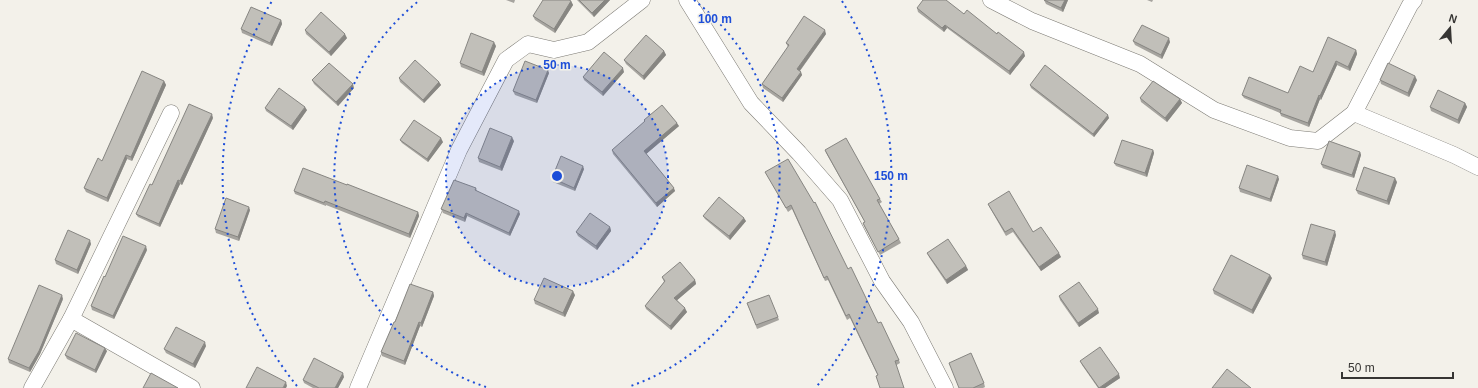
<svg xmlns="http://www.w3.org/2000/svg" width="1478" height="388" font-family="Helvetica,sans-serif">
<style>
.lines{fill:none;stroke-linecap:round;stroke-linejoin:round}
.street-casing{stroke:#7c7a74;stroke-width:17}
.street{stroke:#fff;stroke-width:16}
.wall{fill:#a6a49f}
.shaded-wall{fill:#878682}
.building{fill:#c1bfb9;stroke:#878682}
.ring{fill:none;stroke:#1d4ed8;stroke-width:2;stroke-dasharray:2 4}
.centre{fill:#1d4ed8;stroke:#f3f1ea;stroke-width:2}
.ring-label{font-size:12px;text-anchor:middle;font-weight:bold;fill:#1d4ed8;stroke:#f3f1ea;stroke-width:3;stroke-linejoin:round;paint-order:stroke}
</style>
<rect width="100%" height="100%" fill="#f3f1ea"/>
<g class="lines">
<g class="street-casing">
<g id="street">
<polyline points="687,0 751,103 799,153 840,200 882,281 911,322 945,388"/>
<polyline points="991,0 1032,21 1140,64 1214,110 1290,138 1318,141 1354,113 1454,155 1478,167"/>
<polyline points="1354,113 1410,5 1414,0"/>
<polyline points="71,319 192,388"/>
<polyline points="32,388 71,319 171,113"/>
<polyline points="358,388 459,150 506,60 528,44 554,50 588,42 642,0"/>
</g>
</g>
<use href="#street" class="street"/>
</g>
<g class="wall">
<polygon points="506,0 515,0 514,3"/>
<polygon points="577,0 610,0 594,17"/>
<polygon points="1044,0 1068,0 1063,12 1046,4"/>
<polygon points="1147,0 1153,0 1152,2"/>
<polygon points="571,1 573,5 555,33 535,20 533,16"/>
<polygon points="917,8 964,14 1025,56 1010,75 947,28 944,32 918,12"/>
<polygon points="281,20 282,24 272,46 242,33 241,29"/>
<polygon points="305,30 347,38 331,56 306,34"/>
<polygon points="826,34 800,71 802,75 783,102 763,88 762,84 788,47 786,43"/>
<polygon points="1133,41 1170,42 1162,59 1135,45"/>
<polygon points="496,46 484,76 461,67 460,63"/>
<polygon points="1356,50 1357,54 1350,71 1337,65 1321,100 1320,99 1309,127 1281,116 1280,113 1244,98 1242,95 1288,93 1313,72"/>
<polygon points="664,51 666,55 644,80 626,64 624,60"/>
<polygon points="624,72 603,96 584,80 583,77"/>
<polygon points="549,73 537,103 515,95 513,91"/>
<polygon points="399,78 439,82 441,85 424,103 400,82"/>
<polygon points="312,80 354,88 338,106 314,84"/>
<polygon points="1380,80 1417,80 1409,97 1381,84"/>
<polygon points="164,81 166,85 132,161 127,159 108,202 86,192 84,188 102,161"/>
<polygon points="1030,85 1109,118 1094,137 1031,88"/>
<polygon points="1140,98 1180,99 1182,103 1167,122 1141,102"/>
<polygon points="1465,103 1467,107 1459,124 1431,111 1430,107"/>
<polygon points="265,108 307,110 293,130 266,111"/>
<polygon points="213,118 182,185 180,184 160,227 138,217 136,214 152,185"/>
<polygon points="644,120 679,126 646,154 675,191 657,207 613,154 612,150 645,122"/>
<polygon points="400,140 443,142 428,162 402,143"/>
<polygon points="514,141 502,171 479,162 478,158"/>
<polygon points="825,150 880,199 882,202 879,204 899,239 901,243 880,255 864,226 863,223 865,222 826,153"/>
<polygon points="1153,150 1154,153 1147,177 1116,166 1114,163"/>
<polygon points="1360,152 1361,155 1354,178 1323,168 1321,164"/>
<polygon points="584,169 575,191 553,182 552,178"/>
<polygon points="765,172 848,269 878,323 899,360 900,363 878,376 850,318 847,320 828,280 825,281 792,209 788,212 767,175"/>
<polygon points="1279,179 1271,202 1240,192 1239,188"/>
<polygon points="1397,182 1389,205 1358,194 1356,190"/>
<polygon points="476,188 477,191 520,214 510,236 467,216 465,222 443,213 441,209"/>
<polygon points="294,191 418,212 419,216 410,238 326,205 326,206 295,194"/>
<polygon points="988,204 1061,257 1041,271 1013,232 1006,236 990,208"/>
<polygon points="250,210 239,241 216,233 215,229"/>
<polygon points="703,216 746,221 730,240 705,219"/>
<polygon points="610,227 611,231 597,250 578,236 576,232"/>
<polygon points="1336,235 1327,266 1303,259 1302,255"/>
<polygon points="91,244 78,274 56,264 55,260"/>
<polygon points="147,250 114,319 92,310 91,306 105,277"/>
<polygon points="927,253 966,266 968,270 947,284 929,257"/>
<polygon points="662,277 695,280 696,284 677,300 687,312 671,330 646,309 645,306 664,282"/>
<polygon points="1272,278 1253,314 1214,294 1213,290"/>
<polygon points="433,292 434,296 422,327 420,326 405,365 382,356 381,352 395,322"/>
<polygon points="575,295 565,317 535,304 534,300"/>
<polygon points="1059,296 1099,313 1079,327 1060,300"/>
<polygon points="63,299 40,354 30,372 9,363 8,359"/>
<polygon points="747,303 778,317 779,320 757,329"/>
<polygon points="206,346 195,368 166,353 164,349"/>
<polygon points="107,351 96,373 67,359 65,355"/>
<polygon points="1080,361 1120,378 1105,388 1098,388 1082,365"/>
<polygon points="344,377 338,388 313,388 304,383 303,380"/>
<polygon points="984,383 985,387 983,388 959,388"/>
</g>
<g class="shaded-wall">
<polygon points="605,0 610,0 594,17 592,13"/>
<polygon points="1065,0 1068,0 1063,12 1061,8"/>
<polygon points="571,1 573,5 555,33 554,29"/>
<polygon points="281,20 282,24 272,46 270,43"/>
<polygon points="945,25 947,28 944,32 942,28"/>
<polygon points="825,30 826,34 798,73 797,69"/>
<polygon points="345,34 347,38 331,56 329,52"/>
<polygon points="1169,38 1170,42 1162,59 1161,55"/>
<polygon points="494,42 496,46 484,76 482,72"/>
<polygon points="1356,50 1357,54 1350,71 1348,67"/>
<polygon points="664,51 666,55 644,80 643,76"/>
<polygon points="1024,52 1025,56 1010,75 1009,71"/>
<polygon points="1336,61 1337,65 1321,100 1320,96"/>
<polygon points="623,68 624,72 603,96 602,92"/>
<polygon points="548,70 549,73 537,103 536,100"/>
<polygon points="801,72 802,75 783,102 782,98"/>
<polygon points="1415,76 1417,80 1409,97 1408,93"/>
<polygon points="164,81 166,85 132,161 131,157"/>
<polygon points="439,82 441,85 424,103 423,100"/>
<polygon points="353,84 354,88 338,106 336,102"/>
<polygon points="1319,95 1320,99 1309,127 1308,123"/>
<polygon points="1180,99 1182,103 1167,122 1165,118"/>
<polygon points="1465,103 1467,107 1459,124 1458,120"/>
<polygon points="305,107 307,110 293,130 291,126"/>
<polygon points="212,114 213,118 182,185 180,181"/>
<polygon points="1108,115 1109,118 1094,137 1093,134"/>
<polygon points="677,123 679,126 645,155 644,151"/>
<polygon points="512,137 514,141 502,171 500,167"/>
<polygon points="441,138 443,142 428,162 427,159"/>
<polygon points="1153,150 1154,153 1147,177 1145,173"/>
<polygon points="1360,152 1361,155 1354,178 1352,175"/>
<polygon points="126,155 127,159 108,202 107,198"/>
<polygon points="583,166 584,169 575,191 574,188"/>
<polygon points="1278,176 1279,179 1271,202 1270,199"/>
<polygon points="1395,178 1397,182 1389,205 1387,201"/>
<polygon points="178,180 180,184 160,227 159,224"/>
<polygon points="674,188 675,191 657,207 656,203"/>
<polygon points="249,207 250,210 239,241 238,237"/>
<polygon points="519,211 520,214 510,236 509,233"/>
<polygon points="418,212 419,216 410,238 409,234"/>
<polygon points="466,213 467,216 465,222 464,218"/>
<polygon points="744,218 746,221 730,240 729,236"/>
<polygon points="610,227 611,231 597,250 596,246"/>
<polygon points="1335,231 1336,235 1327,266 1325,262"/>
<polygon points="90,240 91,244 78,274 77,270"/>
<polygon points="146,246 147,250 114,319 113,316"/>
<polygon points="1059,253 1061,257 1041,271 1039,267"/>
<polygon points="966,266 968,270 947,284 946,280"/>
<polygon points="1270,275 1272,278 1253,314 1252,310"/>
<polygon points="695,280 696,284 675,302 674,298"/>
<polygon points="573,291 575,295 565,317 563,313"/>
<polygon points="433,292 434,296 422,327 421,323"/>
<polygon points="62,295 63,299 40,354 30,372 29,368"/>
<polygon points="685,308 687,312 671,330 670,326"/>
<polygon points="1098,309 1099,313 1079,327 1078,323"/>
<polygon points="419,322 420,326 405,365 404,361"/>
<polygon points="205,342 206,346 195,368 193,364"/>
<polygon points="105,348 107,351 96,373 95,370"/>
<polygon points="343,373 344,377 338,388 335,388"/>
<polygon points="1119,374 1120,378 1105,388 1099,388"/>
<polygon points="286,382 287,386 286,388 283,388"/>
</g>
<g class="building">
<polygon points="543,0 569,0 571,1 554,29 533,16"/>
<polygon points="579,0 605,0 592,13"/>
<polygon points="923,0 946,0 964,14 967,10 997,34 998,32 1024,52 1009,71 945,25 942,28 917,8"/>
<polygon points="1044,0 1065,0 1061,8"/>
<polygon points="251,7 281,20 270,43 241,29"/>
<polygon points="321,12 345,34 329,52 305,30"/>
<polygon points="804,16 825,30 797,69 801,72 782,98 762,84 789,45 786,43"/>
<polygon points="1142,25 1169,38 1161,55 1133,41"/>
<polygon points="471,33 494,42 482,72 460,63"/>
<polygon points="646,35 664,51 643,76 624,60"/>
<polygon points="1328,37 1356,50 1348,67 1336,61 1320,96 1319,95 1308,123 1280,113 1281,110 1242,95 1249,77 1288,93 1300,66 1313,72"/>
<polygon points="604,52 623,68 602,92 583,77"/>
<polygon points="415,60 439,82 423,100 399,78"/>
<polygon points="525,61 548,70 536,100 513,91"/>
<polygon points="329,63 353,84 336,102 312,80"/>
<polygon points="1388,63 1415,76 1408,93 1380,80"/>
<polygon points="1045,65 1108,115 1093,134 1030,85"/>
<polygon points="142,71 164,81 131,157 126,155 107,198 84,188 98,158 102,161"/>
<polygon points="1153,81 1180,99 1165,118 1140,98"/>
<polygon points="279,88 305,107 291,126 265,108"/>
<polygon points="1438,90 1465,103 1458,120 1430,107"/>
<polygon points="189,104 212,114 180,181 178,180 159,224 136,214 150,184 152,185"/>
<polygon points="662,105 677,123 644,151 674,188 656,203 612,150 645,121 644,120"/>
<polygon points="414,120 441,138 427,159 400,140"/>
<polygon points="490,128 512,137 500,167 478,158"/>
<polygon points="846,138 880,199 877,200 899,239 878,252 863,223 865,222 825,150"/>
<polygon points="1122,140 1153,150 1145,173 1114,163"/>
<polygon points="1329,141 1360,152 1352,175 1321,164"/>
<polygon points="561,156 583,166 574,188 552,178"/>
<polygon points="788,159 814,203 815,202 848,269 851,267 878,323 881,322 899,360 895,361 904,388 880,388 876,376 878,375 849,314 846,316 827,276 824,278 791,205 786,208 765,172"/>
<polygon points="1247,165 1278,176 1270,199 1239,188"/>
<polygon points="1364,167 1395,178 1387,201 1356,190"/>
<polygon points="303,168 347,185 347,184 418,212 409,234 325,201 324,203 294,191"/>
<polygon points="454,180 476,188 475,190 519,211 509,233 466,213 464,218 441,209"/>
<polygon points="1009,191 1033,232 1041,227 1059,253 1039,267 1012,228 1005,232 988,204"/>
<polygon points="719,197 744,218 729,236 703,216"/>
<polygon points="226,198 249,207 238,237 215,229"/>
<polygon points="590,213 610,227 596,246 576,232"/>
<polygon points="1311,224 1335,231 1325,262 1302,255"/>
<polygon points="68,230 90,240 77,270 55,260"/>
<polygon points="123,236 146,246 113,316 91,306 104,276 105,277"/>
<polygon points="948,239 966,266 946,280 927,253"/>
<polygon points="1231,255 1270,275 1252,310 1213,290"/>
<polygon points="680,262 695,280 674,298 685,308 670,326 645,306 665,281 662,277"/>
<polygon points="544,278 573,291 563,313 534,300"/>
<polygon points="1079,282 1098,309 1078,323 1059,296"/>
<polygon points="410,284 433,292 421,323 419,322 404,361 381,352 394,322 395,322"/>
<polygon points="39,285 62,295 39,351 29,368 8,359"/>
<polygon points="769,295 778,317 756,325 747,303"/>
<polygon points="176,327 205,342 193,364 164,349"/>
<polygon points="76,333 105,348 95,370 65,355"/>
<polygon points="1100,347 1119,374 1099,388 1080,361"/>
<polygon points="971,353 984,383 973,388 959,388 949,363"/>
<polygon points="314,358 343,373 335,388 319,388 303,380"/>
<polygon points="257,367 286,382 283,388 246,388"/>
<polygon points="1227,369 1251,388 1212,388"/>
<polygon points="151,373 178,388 143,388"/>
</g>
<circle cx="557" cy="176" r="111" fill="#1d4ed8" fill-opacity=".12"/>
<g class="ring">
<circle cx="557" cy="176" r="111"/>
<path d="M486 387A223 223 0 0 1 420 0M694 0A223 223 0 0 1 628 387"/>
<path d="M297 386A334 334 0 0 1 272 1M842 1A334 334 0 0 1 817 386"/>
</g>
<circle cx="557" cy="176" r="6" class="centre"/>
<g class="ring-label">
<text x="715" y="23">100 m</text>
<text x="557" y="69">50 m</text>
<text x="891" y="180">150 m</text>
</g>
<g transform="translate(1450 28) rotate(18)" stroke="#f3f1ea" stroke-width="3" paint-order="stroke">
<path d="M0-3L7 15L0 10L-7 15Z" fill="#363533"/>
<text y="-6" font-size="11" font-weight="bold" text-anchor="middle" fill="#363533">N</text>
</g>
<path d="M1342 372v6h111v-6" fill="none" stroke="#363533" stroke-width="2"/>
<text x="1348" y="372" font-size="12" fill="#363533" stroke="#f3f1ea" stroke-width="3" paint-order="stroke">50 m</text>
</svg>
